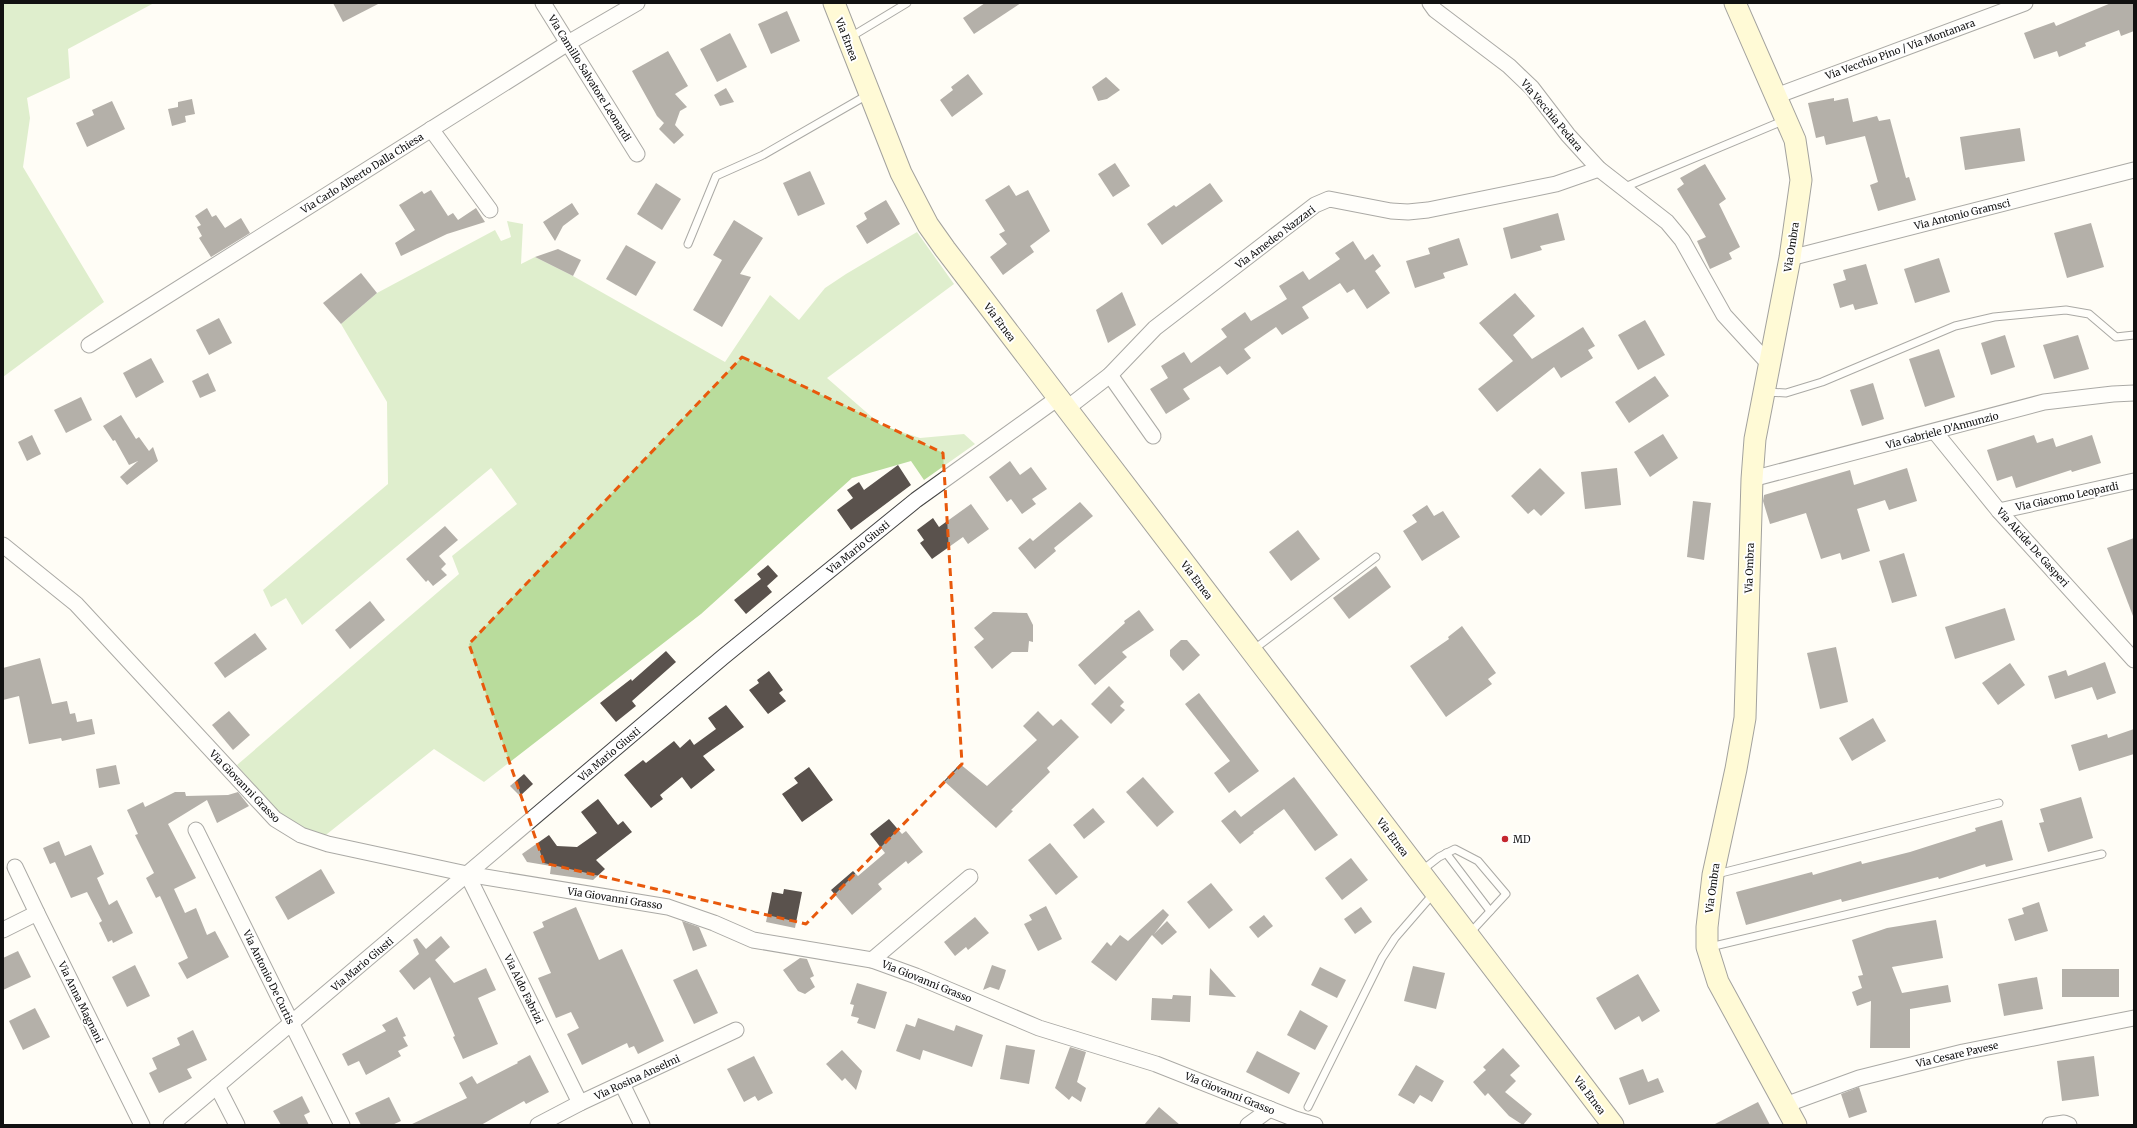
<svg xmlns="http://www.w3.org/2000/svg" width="2137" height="1128" font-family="Merriweather,serif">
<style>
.forest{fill:#b9dc9c}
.building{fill:#5a524d}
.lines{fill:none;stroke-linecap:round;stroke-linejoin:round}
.service-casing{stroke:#444;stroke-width:9}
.minor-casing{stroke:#444;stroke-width:17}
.secondary-casing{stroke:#333;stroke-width:23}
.service{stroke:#fff;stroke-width:7}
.minor{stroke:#fff;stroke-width:15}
.secondary{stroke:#fff6b0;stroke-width:21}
.marked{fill:none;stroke:#e8590c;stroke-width:3;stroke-dasharray:8 5;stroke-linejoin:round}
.poi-dot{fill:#c4262e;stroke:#fff;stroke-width:1.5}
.labels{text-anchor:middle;stroke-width:4;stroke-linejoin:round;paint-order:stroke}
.street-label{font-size:10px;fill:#111;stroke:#fff}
.poi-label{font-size:10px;fill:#111;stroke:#fff;text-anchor:start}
</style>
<rect width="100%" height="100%" fill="#fffdf5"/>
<g class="forest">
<polygon points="3,3 154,3 68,49 70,78 27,98 30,118 23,167 104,302 3,377"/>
<polygon points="507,221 523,224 521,264 535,257 573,276 725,362 770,295 799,320 825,288 846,274 917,232 954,284 827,378 881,425 920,438 964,434 975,444 924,480 911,461 852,478 701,614 484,782 434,749 322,838 284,820 237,765 459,574 452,556 517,504 491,468 302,625 286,598 271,607 263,590 388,484 387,402 341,324 377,293 495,230 501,241 511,237"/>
</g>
<g class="building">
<polygon points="333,3 380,3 343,22"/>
<polygon points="985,3 1021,3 974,34 963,18"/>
<polygon points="2111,3 2134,3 2134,31 2121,36 2119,30 2085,43 2086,46 2059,57 2057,51 2034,59 2024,33 2054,22 2056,26"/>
<polygon points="787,11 800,41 771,54 758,24"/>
<polygon points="730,33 747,67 717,82 700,49"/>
<polygon points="668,51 688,86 675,94 687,107 680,111 675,125 684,135 674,144 659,129 664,123 657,116 632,71"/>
<polygon points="968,74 983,94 952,117 940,100 953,90 951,87"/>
<polygon points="1106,77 1120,90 1107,99 1098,101 1092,87"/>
<polygon points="726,88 734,102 720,106 714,95"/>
<polygon points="1834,98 1834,101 1848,98 1853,122 1877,116 1879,121 1890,119 1906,178 1909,177 1916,200 1878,211 1870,185 1878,182 1865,136 1826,145 1824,136 1816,138 1808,103"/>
<polygon points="192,99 195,114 185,116 186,122 172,126 168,109 178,107 178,102"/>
<polygon points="112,101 125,129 87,147 76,123 94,115 92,110"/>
<polygon points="2020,128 2025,161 1965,170 1960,137"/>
<polygon points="1115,163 1130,186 1113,197 1098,174"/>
<polygon points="1705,164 1726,199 1719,204 1740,247 1729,253 1732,259 1710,269 1697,241 1706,237 1677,189 1684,184 1680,178"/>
<polygon points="810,171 825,204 798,216 783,183"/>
<polygon points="656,183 681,199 662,230 637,214"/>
<polygon points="1210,183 1223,201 1162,245 1147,224 1174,205 1176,207"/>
<polygon points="1009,185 1016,196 1028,190 1050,231 1030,246 1034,252 1003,275 990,257 1007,244 999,234 1005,231 985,200"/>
<polygon points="431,190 448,216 453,213 458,220 476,208 485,222 447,234 401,256 395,243 415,230 399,205 422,191 424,194"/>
<polygon points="886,200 900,224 867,244 856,226 867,219 864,213"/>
<polygon points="572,203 579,214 563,226 555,241 543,222"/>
<polygon points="207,208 212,217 216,215 225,228 241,218 250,233 211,257 199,238 202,236 197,227 201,225 195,216"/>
<polygon points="1558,213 1565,240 1540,246 1542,250 1511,259 1503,228"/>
<polygon points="734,220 763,238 740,274 751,277 722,327 693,310 722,260 713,255"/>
<polygon points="2091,223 2104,267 2067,278 2054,233"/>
<polygon points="1459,238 1468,265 1443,273 1445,278 1415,288 1406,261 1430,254 1428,248"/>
<polygon points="1353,241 1365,260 1373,254 1381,266 1375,271 1390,293 1367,309 1354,289 1347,293 1340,283 1302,307 1309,318 1282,335 1276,327 1244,349 1251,358 1227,375 1220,366 1183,389 1190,399 1166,414 1150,389 1168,378 1161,366 1184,352 1191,363 1227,337 1221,329 1245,312 1251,321 1287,299 1279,286 1303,271 1309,280 1340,259 1335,253"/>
<polygon points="626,245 656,262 636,296 606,279"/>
<polygon points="558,249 581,260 573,276 535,257"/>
<polygon points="1939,258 1950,292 1915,303 1904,269"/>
<polygon points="1866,264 1878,304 1855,310 1853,304 1840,308 1833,284 1846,280 1843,270"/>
<polygon points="361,273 377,293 341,324 323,303"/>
<polygon points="1122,292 1136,325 1108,343 1096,310"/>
<polygon points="1515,293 1535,316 1513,335 1532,359 1583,327 1595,346 1588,350 1593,358 1561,378 1554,367 1497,412 1478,389 1513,361 1479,323"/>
<polygon points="219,318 232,343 209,355 196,330"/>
<polygon points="1645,320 1665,355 1638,370 1618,335"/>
<polygon points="2005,335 2015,367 1991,375 1981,343"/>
<polygon points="2078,335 2089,369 2054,379 2043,345"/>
<polygon points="1939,349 1955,397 1925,407 1909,359"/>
<polygon points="151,358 164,382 136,398 123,373"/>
<polygon points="208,373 216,391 200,398 192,381"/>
<polygon points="1655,376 1669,396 1629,423 1615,402"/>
<polygon points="1873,383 1884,419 1862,426 1850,390"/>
<polygon points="81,397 92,420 66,433 54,410"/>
<polygon points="121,415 136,439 139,437 149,451 153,447 158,461 127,485 120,477 138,461 129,465 115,440 113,441 103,426"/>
<polygon points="1663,434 1678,458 1650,477 1634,452"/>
<polygon points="32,435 41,454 27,461 18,442"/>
<polygon points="2034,435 2037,443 2053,438 2056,447 2092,435 2101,463 2072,472 2071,470 2016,488 2012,476 1997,481 1987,450"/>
<polygon points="1010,461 1020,475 1031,467 1047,489 1032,499 1036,504 1022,514 1011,499 1007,502 989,477"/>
<polygon points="898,465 911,485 851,530 837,510 853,498 847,490 859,482 864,490"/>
<polygon points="1540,468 1565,493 1541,516 1534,509 1528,514 1511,496"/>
<polygon points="1617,468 1621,505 1585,509 1581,472"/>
<polygon points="1907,468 1917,501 1889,510 1885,500 1857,509 1870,551 1842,560 1840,553 1821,559 1806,513 1770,524 1763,501 1764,495 1850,470 1854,485"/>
<polygon points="1693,501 1711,503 1704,560 1687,557"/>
<polygon points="1080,502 1093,516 1054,548 1056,551 1035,569 1018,548 1030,538 1033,541"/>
<polygon points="971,504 989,529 968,544 963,537 932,559 920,543 924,540 917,530 933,518 939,527"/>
<polygon points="1427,505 1434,516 1443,511 1460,537 1422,561 1403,531 1417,522 1412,515"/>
<polygon points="445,526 458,540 439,556 446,564 441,569 447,575 433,586 428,580 426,582 406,559"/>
<polygon points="1298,530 1320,559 1291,581 1269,552"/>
<polygon points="2134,538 2134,616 2133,616 2107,548"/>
<polygon points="1904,553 1917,596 1892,603 1879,561"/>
<polygon points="768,565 778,576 767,586 772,592 746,614 734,600 761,579 757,574"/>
<polygon points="1376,566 1391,587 1349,619 1333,598"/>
<polygon points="370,601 385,620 350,649 335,630"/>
<polygon points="2005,608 2015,640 1955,659 1945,627"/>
<polygon points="1139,610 1154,630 1122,652 1127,657 1095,685 1078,665 1125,623 1124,621"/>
<polygon points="993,612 1027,613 1033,625 1033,642 1029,641 1028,652 1012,652 992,669 974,647 984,639 974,628"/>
<polygon points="1462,626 1496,673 1488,679 1492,684 1446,717 1410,666 1449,639 1448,637"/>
<polygon points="255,633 267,649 225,678 214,663"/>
<polygon points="1181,640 1187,640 1200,655 1183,671 1170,656 1170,650"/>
<polygon points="1836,647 1848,702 1820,709 1807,653"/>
<polygon points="666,651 676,662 632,701 636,706 616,722 600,703 631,679 632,681"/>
<polygon points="40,658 52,704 67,701 70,714 75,713 77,722 92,719 95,734 62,741 61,738 29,744 19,696 3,700 3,668"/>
<polygon points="2105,662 2116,693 2097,700 2092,687 2055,699 2048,676 2066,670 2068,676"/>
<polygon points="2010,663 2025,685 1998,705 1982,683"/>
<polygon points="769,671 783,690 779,693 786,701 768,714 749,690 759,683 757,680"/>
<polygon points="1109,686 1124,702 1120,706 1125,710 1111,724 1091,704"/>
<polygon points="1199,693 1259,771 1229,793 1214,773 1230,761 1185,704"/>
<polygon points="726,705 744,727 703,756 715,770 691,789 682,777 660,795 663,799 651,808 624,775 643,760 646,763 674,741 680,748 690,739 694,745 716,729 708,718"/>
<polygon points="229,711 250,735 233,750 212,725"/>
<polygon points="1038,711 1053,726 1061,719 1079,737 1047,768 1050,772 1011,810 1013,811 996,828 944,781 960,764 987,786 1037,740 1023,726"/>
<polygon points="1873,718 1886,741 1852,761 1839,738"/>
<polygon points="2134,729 2134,754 2079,771 2071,745 2107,734 2108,738"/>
<polygon points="116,765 120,784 99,788 96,769"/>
<polygon points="809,767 833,800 802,822 782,794 798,783 794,778"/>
<polygon points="524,774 533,784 520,796 510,786"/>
<polygon points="1143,777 1174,812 1157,827 1126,792"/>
<polygon points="1294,777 1338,835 1315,851 1284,809 1253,832 1254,833 1240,844 1221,821 1235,810 1241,817"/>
<polygon points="175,792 185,792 186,796 228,795 238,792 249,806 217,823 207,800 168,824 196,878 174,889 185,913 196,908 207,935 215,931 229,957 187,979 178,963 188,958 160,896 156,898 146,878 154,873 135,835 138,834 127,810 143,802 145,807"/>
<polygon points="2081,797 2093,838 2048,852 2039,823 2044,822 2040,809"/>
<polygon points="598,799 618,825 623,821 632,832 596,860 605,869 593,880 550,874 551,866 527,862 522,854 549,835 557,846 577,847 597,833 581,812"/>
<polygon points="1093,808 1105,822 1084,839 1073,825"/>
<polygon points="889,819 902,834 906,831 923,852 908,864 906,861 878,884 882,889 852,915 831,890 853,871 858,876 885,853 870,834"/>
<polygon points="2002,820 2013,860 1986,867 1985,864 1939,879 1938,877 1842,902 1841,899 1746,925 1736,892 1812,872 1813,875 1861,861 1862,864 1910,852 1976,831 1975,828"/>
<polygon points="59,841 65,856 91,845 104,874 97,878 109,905 117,900 133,933 113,943 112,940 108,942 99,923 102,921 87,892 71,898 55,862 50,864 43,848"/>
<polygon points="1050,843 1078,877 1056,895 1028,860"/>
<polygon points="1351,858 1368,880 1342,900 1325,878"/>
<polygon points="321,869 335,893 288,920 275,897"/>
<polygon points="1211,883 1233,910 1209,929 1187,902"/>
<polygon points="784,889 802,892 795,928 766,922 772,892 783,894"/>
<polygon points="2039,902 2048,931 2015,941 2008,919 2024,914 2022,908"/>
<polygon points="1046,906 1062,939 1038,951 1024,924 1032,920 1029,915"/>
<polygon points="576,907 599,960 622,949 664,1041 638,1054 634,1046 629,1048 627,1043 582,1065 567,1034 579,1028 571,1012 556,1018 538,978 551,973 533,932 544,927 542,922"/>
<polygon points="1361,907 1372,922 1355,934 1344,919"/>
<polygon points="1163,909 1169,915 1154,934 1167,921 1177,932 1162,945 1152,935 1116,981 1091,962 1107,942 1111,946 1120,935 1128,941"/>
<polygon points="1264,915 1273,926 1258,938 1249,927"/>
<polygon points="975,917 989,933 968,950 966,947 955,956 944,942"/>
<polygon points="1936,920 1943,958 1892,967 1902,993 1948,985 1951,1002 1910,1009 1910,1048 1870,1048 1871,1001 1857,1006 1852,992 1862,988 1858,976 1863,975 1852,940 1887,928"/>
<polygon points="682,921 699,927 707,946 693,951"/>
<polygon points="441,936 450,947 435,960 454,983 486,968 496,990 478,998 498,1044 463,1059 453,1037 455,1036 430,977 414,990 399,971 419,954 413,940 417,938 426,949"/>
<polygon points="18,951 31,977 3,990 3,958"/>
<polygon points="800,958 807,959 814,976 810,978 815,987 805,994 798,991 783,970"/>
<polygon points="135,965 150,996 127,1007 112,977"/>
<polygon points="992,965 1006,970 1004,977 999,990 990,987 983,990"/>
<polygon points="1413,966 1445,973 1436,1009 1404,1001"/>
<polygon points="1320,967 1346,980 1337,998 1311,985"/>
<polygon points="1210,968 1236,997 1209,995"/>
<polygon points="697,969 718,1013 694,1024 673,980"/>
<rect x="2062" y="969" width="57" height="28"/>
<polygon points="1638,974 1660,1011 1642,1022 1639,1016 1615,1030 1596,998"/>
<polygon points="2037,977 2043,1009 2004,1016 1998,984"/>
<polygon points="857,983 887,992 875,1029 857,1023 859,1018 851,1016 854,1005 850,1004"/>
<polygon points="1173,995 1191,996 1190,1022 1151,1020 1152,998 1172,999"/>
<polygon points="35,1008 50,1037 23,1050 9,1021"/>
<polygon points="1300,1010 1328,1026 1315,1050 1287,1035"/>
<polygon points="397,1017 406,1036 403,1037 408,1046 398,1051 401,1056 366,1075 359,1061 348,1066 342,1054 386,1031 382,1025"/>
<polygon points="918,1018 954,1031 956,1025 983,1035 972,1067 923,1050 920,1060 896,1051 906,1024 915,1027"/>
<polygon points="193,1030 207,1060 187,1069 192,1078 159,1093 149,1073 157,1069 152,1058 180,1045 177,1038"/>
<polygon points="1006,1045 1035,1050 1029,1084 1000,1079"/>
<polygon points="1070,1047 1086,1052 1077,1082 1086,1088 1081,1102 1072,1096 1069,1100 1055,1088"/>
<polygon points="1503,1048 1520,1066 1510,1075 1516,1081 1505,1092 1532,1114 1523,1125 1509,1116 1488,1093 1485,1096 1473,1082 1486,1070 1483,1067"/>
<polygon points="842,1050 862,1071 856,1090 845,1078 842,1081 826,1064"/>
<polygon points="1257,1051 1300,1073 1289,1094 1246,1072"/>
<polygon points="530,1055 549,1092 526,1104 524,1101 481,1125 410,1125 467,1098 459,1083 472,1076 477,1084 518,1063 517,1062"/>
<polygon points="754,1056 773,1093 758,1101 755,1096 744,1102 727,1069"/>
<polygon points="2094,1056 2099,1096 2062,1101 2057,1061"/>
<polygon points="1416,1065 1444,1081 1432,1102 1420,1095 1414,1104 1398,1095"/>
<polygon points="1643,1069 1648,1082 1658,1078 1664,1092 1629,1105 1619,1078"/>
<polygon points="1859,1087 1867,1112 1849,1118 1841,1094"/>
<polygon points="302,1096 310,1112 304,1115 309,1125 281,1125 273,1111"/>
<polygon points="389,1097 401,1121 392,1125 361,1125 355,1113"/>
<polygon points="1758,1102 1770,1125 1713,1125"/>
<polygon points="1159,1107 1180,1125 1144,1125"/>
</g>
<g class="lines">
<g class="service-casing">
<g id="service">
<polyline points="849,38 907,3"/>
<polyline points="1625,187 1785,120"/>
<polyline points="688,244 716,176 763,155 869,94"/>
<polyline points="1767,392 1786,393 1822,382 1955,326 1994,317 2066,310 2089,314 2116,337 2134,335"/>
<polyline points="1253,650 1376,557"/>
<polyline points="1446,853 1490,911"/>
<polyline points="1421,871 1439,857 1455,849 1478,861 1506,894 1470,933"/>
<polyline points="1717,874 1999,803"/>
<polyline points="1710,947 2102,854"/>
<polyline points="1308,1107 1382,958 1395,938 1434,893"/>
</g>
</g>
<g class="minor-casing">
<g id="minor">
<polyline points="543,3 637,154"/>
<polyline points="1430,3 1435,10 1509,66 1532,88 1568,135 1599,169 1667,222 1682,240 1724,315 1769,364"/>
<polyline points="1776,96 2025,3"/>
<polyline points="431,129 490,210"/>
<polyline points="1790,258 2134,170"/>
<polyline points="89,345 568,43 637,3"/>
<polyline points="1110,375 1153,436"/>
<polyline points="1066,409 1110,375 1155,328 1315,205 1329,199 1391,211 1408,212 1428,210 1556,184 1599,169"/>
<polyline points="1935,432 1999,511 2134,660"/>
<polyline points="1752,479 2044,402 2113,394 2134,393"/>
<polyline points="1999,511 2134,481"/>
<polyline points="3,545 76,604 275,819 301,835 328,844 467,874 668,907 714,923 753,940 872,960 916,976 1039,1028 1156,1064 1295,1119 1315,1125"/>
<polyline points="196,830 342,1125"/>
<polyline points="15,867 37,913"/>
<polyline points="467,874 580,1103"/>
<polyline points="3,930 37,913 142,1125"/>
<polyline points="872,960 970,877"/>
<polyline points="622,1084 642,1125"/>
<polyline points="217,1086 237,1125"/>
<polyline points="1785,1105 1859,1078 1963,1052 2134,1018"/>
<polyline points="171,1125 723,657 916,500 1058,398"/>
<polyline points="538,1125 580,1103 736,1030"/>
<polyline points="1248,1125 1270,1109"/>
<polyline points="2050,1125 2064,1123 2069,1125"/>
</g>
</g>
<g class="secondary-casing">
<g id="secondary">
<polyline points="834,3 901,173 928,225 945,249 1613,1125"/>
<polyline points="1735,3 1795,140 1801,180 1790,258 1755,439 1752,479 1745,718 1736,769 1713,875 1707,927 1707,947 1718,982 1796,1125"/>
</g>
</g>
<use href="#service" class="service"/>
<use href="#minor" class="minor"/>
<use href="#secondary" class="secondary"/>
</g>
<path d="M0 0H2137V1128H0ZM742 357 943 453 962 764 806 924 544 863 469 644Z" fill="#fffdf5" fill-opacity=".55" fill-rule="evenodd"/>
<path class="marked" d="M742 357 943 453 962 764 806 924 544 863 469 644Z"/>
<circle class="poi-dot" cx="1505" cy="839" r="4"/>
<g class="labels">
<g class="street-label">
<text transform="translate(847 39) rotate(69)" y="4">Via Etnea</text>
<text transform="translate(1900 49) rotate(-20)" y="4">Via Vecchio Pino / Via Montanara</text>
<text transform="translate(590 78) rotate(58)" y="4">Via Camillo Salvatore Leonardi</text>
<text transform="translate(1552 115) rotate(50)" y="4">Via Vecchia Pedara</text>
<text transform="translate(362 173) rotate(-32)" y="4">Via Carlo Alberto Dalla Chiesa</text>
<text transform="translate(1962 214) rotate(-14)" y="4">Via Antonio Gramsci</text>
<text transform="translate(1275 237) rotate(-37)" y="4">Via Amedeo Nazzari</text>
<text transform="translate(1791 247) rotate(-81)" y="4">Via Ombra</text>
<text transform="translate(1000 322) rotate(53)" y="4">Via Etnea</text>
<text transform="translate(1942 430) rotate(-15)" y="4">Via Gabriele D'Annunzio</text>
<text transform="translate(2067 496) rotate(-12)" y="4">Via Giacomo Leopardi</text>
<text transform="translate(858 547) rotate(-39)" y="4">Via Mario Giusti</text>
<text transform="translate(2033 547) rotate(48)" y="4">Via Alcide De Gasperi</text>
<text transform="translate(1749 568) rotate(-88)" y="4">Via Ombra</text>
<text transform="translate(1197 580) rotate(53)" y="4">Via Etnea</text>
<text transform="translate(609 754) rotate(-40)" y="4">Via Mario Giusti</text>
<text transform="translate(245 786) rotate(46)" y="4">Via Giovanni Grasso</text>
<text transform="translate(1393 837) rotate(53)" y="4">Via Etnea</text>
<text transform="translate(1712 888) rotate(-82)" y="4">Via Ombra</text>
<text transform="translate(615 898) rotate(9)" y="4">Via Giovanni Grasso</text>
<text transform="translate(362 964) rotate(-40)" y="4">Via Mario Giusti</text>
<text transform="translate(269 977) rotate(64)" y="4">Via Antonio De Curtis</text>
<text transform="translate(927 981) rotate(22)" y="4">Via Giovanni Grasso</text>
<text transform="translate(524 989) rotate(64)" y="4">Via Aldo Fabrizi</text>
<text transform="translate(81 1002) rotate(64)" y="4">Via Anna Magnani</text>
<text transform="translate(1957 1054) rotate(-13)" y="4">Via Cesare Pavese</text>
<text transform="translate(637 1077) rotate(-25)" y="4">Via Rosina Anselmi</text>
<text transform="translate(1230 1093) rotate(22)" y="4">Via Giovanni Grasso</text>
<text transform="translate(1590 1095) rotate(53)" y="4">Via Etnea</text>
</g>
<g class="poi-label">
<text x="1513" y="843">MD</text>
</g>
</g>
<rect width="2137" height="1128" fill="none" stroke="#111111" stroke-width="8"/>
</svg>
